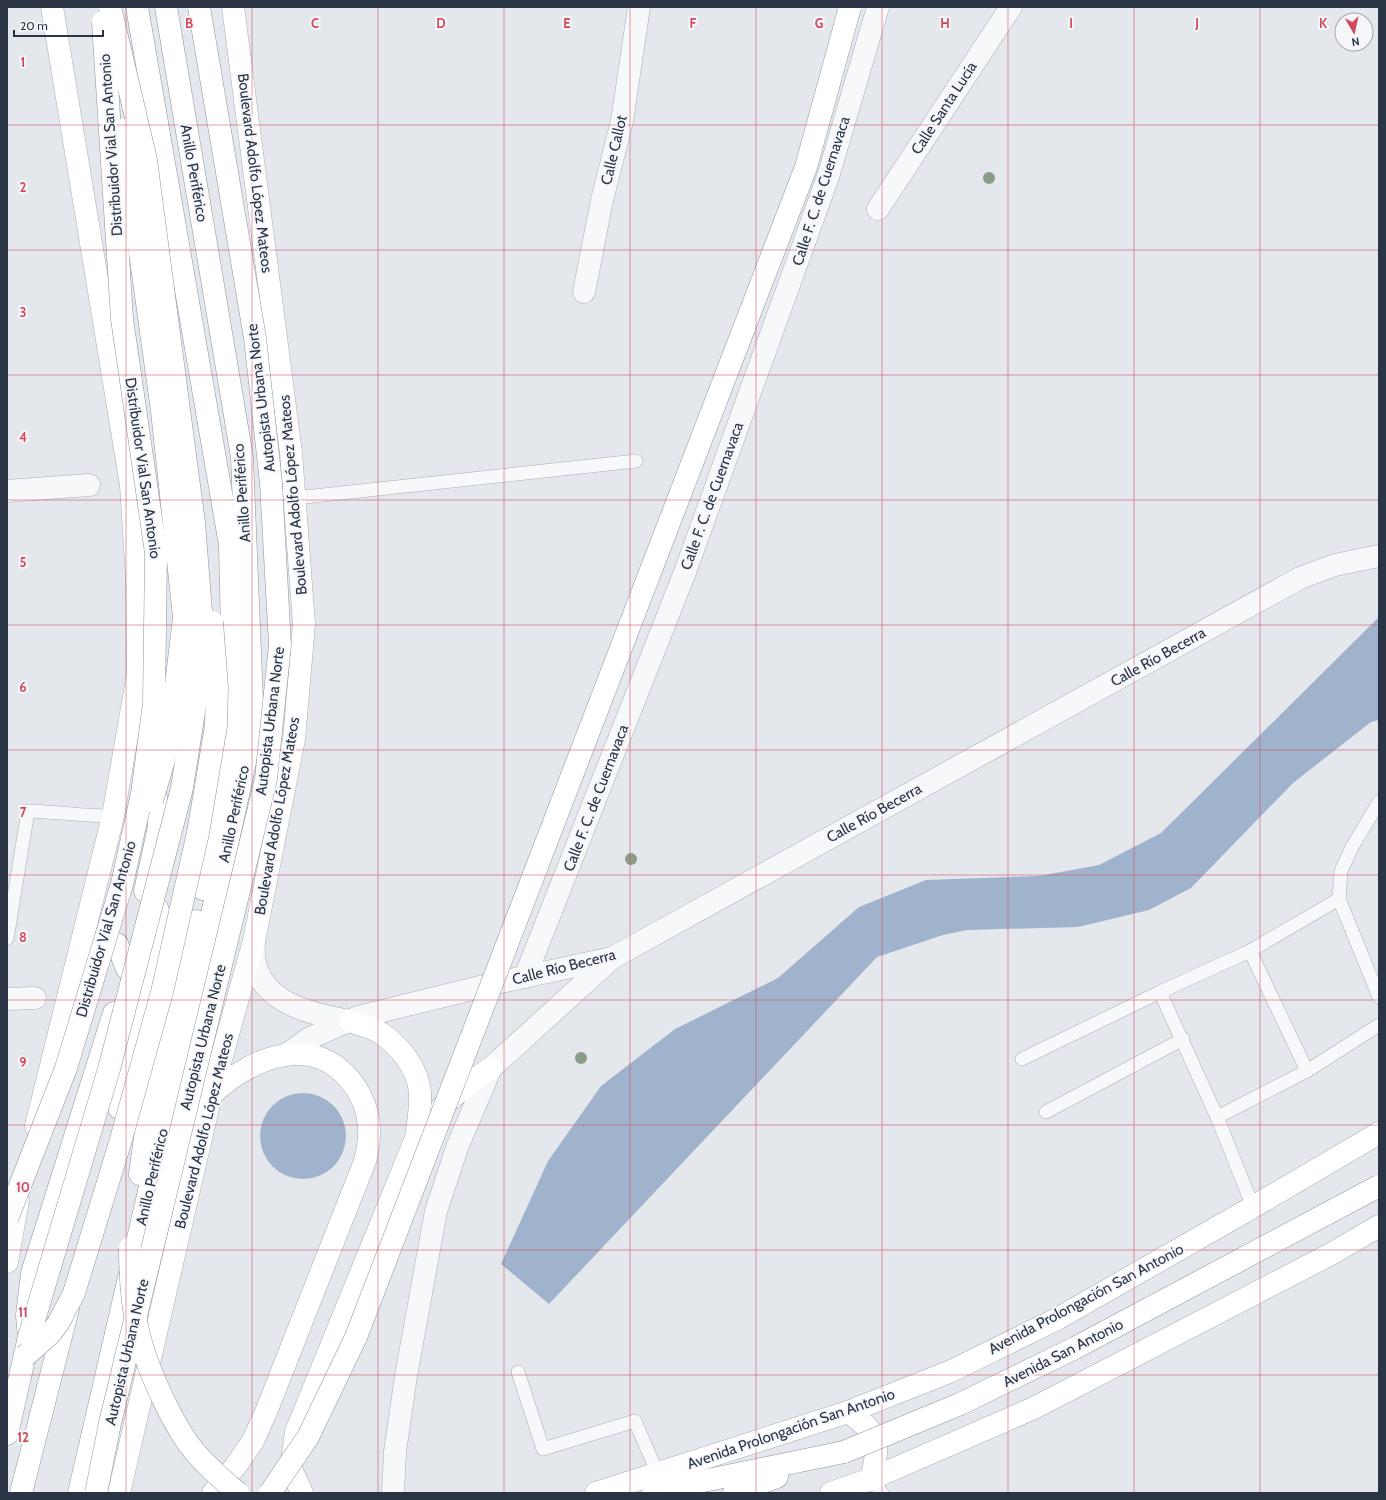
<svg xmlns="http://www.w3.org/2000/svg" width="1386" height="1500" font-family="Cabin,sans-serif">
<style>
.water{fill:#9fb4cc}
.lines{fill:none;stroke-linecap:round;stroke-linejoin:round}
.lane-casing{stroke:#a9aeb7;stroke-width:14}
.street-casing{stroke:#a9aeb7;stroke-width:23}
.secondary-casing{stroke:#a9aeb7;stroke-width:23}
.primary-casing{stroke:#a3abb8;stroke-width:23}
.highway-casing{stroke:#8b94a3;stroke-width:23}
.lane{stroke:#f7f8fa;stroke-width:13}
.street{stroke:#f7f8fa;stroke-width:22}
.secondary{stroke:#fff;stroke-width:22}
.primary{stroke:#fff;stroke-width:22}
.highway{stroke:#fff;stroke-width:22}
.highway-bridge-casing{stroke:#8b94a3;stroke-width:23;stroke-linecap:butt}
.highway-bridge{stroke:#fff;stroke-width:22}
.tree{fill:#899d89}
.grid{fill:none;stroke:#d1495b;stroke-width:1;stroke-opacity:0.55}
.labels{text-anchor:middle;stroke-width:4;stroke-linejoin:round;paint-order:stroke}
.street-label{font-size:15px;fill:#2b3445;stroke:#f4f6f9}
.grid-label{font-size:13px;text-anchor:middle;font-weight:bold;fill:#d1495b;stroke:#f4f6f9;stroke-width:4;stroke-linejoin:round;paint-order:stroke}
</style>
<rect width="100%" height="100%" fill="#e4e7ec"/>
<g class="water">
<polygon points="1379,617 1379,720 1371,722 1293,783 1191,888 1149,910 1078,927 967,930 943,935 877,957 549,1304 501,1264 548,1161 601,1086 675,1029 778,978 859,907 926,880 1039,876 1099,865 1161,833"/>
<circle cx="303" cy="1136" r="43"/>
</g>
<g class="lines">
<g class="lane-casing">
<g id="lane">
<polyline points="295,498 636,461"/>
<polyline points="1379,802 1352,847 1341,871 1339,899 1379,997"/>
<path d="M7 939 28 811C56 812 85 816 113 816"/>
<polyline points="1250,951 1307,1071"/>
<polyline points="1160,992 1250,951 1339,899"/>
<polyline points="1022,1059 1160,992 1217,1117 1307,1071 1379,1025"/>
<polyline points="1046,1112 1183,1039"/>
<polyline points="1217,1117 1253,1207"/>
<polyline points="518,1372 543,1449 635,1421 658,1474"/>
<polyline points="871,1479 882,1493"/>
</g>
</g>
<g class="street-casing">
<g id="street">
<polyline points="878,209 1011,7"/>
<polyline points="584,292 602,200 622,121 639,7"/>
<polyline points="7,491 89,485"/>
<path d="M254 943C249 1000 305 1013 350 1021"/>
<polyline points="525,977 685,572 828,177 878,7"/>
<polyline points="7,999 35,998"/>
<polyline points="286,1055 310,1038 358,1017 501,982 612,958 1300,578 1335,565 1379,556"/>
<polyline points="393,1493 395,1452 406,1376 436,1211 458,1145 491,1068 611,959"/>
</g>
</g>
<g class="secondary-casing">
<g id="secondary">
<polyline points="36,1126 113,816 138,674 137,579 131,485 52,7"/>
<polyline points="7,1262 18,1200"/>
<polyline points="119,1493 211,1095 254,941 294,739 304,624 291,453 233,7"/>
</g>
</g>
<g class="primary-casing">
<g id="primary">
<path d="M211 1095C253 1056 317 1030 356 1088 371 1112 372 1134 365 1161L266 1412 253 1441 235 1467 213 1493"/>
<polyline points="442,1107 467,1084 491,1068"/>
<path d="M848 1412C880 1434 880 1442 871 1479"/>
<path d="M302 1493 291 1469 296 1432 416 1138C418 1123 421 1107 420 1092 418 1069 400 1046 382 1034 373 1027 360 1025 350 1021"/>
<polyline points="596,1493 848,1412 949,1372 1057,1319 1253,1207 1379,1133"/>
<polyline points="831,1493 871,1479 1034,1408 1331,1254 1379,1226"/>
</g>
</g>
<g class="highway-casing">
<g id="highway">
<polyline points="137,7 230,545 234,722 203,889"/>
<polyline points="145,891 159,827 155,789"/>
<polyline points="117,944 127,969"/>
<polyline points="119,1108 147,1000 158,910"/>
<polyline points="169,1158 185,1206"/>
<polyline points="140,1174 147,1123 196,921"/>
<polyline points="7,1434 29,1337 27,1315 32,1273 114,1013"/>
<polyline points="21,1493 68,1309"/>
<polyline points="79,1493 195,993 253,725 242,457 166,7"/>
<polyline points="653,1493 669,1488 844,1452"/>
<polyline points="734,1493 777,1477"/>
</g>
</g>
<use href="#lane" class="lane"/>
<use href="#street" class="street"/>
<use href="#secondary" class="secondary"/>
<use href="#primary" class="primary"/>
<use href="#highway" class="highway"/>
<g class="highway-bridge-casing">
<g id="highway-bridge">
<polyline points="123,130 162,411 184,617"/>
<polyline points="152,801 165,756 171,728 184,617 191,605"/>
<polyline points="7,1219 66,1068 122,884 142,794 154,703 156,553 122,319 103,22"/>
<path d="M130 1248C130 1312 139 1352 168 1409 175 1423 184 1439 194 1451 207 1467 223 1480 238 1493"/>
<polyline points="29,1337 109,1069 182,788 197,692 201,611 194,523 146,160 110,7"/>
<polyline points="25,1356 50,1334 59,1322 74,1293 120,1143 162,992 198,833 216,726 217,687 212,622"/>
<polyline points="844,1452 960,1404 1075,1348 1379,1186"/>
<polyline points="96,1493 110,1423 266,779 280,645 271,483 255,338 199,7"/>
<polyline points="270,1493 308,1437 356,1337 806,167 850,7"/>
</g>
</g>
<use href="#highway-bridge" class="highway-bridge"/>
</g>
<g class="tree">
<circle cx="989" cy="178" r="6"/>
<circle cx="631" cy="859" r="6"/>
<circle cx="581" cy="1058" r="6"/>
</g>
<path class="grid" d="M126 7V1493M252 7V1493M378 7V1493M504 7V1493M630 7V1493M756 7V1493M882 7V1493M1008 7V1493M1134 7V1493M1260 7V1493M7 125H1379M7 250H1379M7 375H1379M7 500H1379M7 625H1379M7 750H1379M7 875H1379M7 1000H1379M7 1125H1379M7 1250H1379M7 1375H1379"/>
<g class="labels">
<g class="street-label">
<text transform="translate(944 108) rotate(-57)" y="5">Calle Santa Lucía</text>
<text transform="translate(111 145) rotate(-94)" y="5">Distribuidor Vial San Antonio</text>
<text transform="translate(614 150) rotate(-77)" y="5">Calle Callot</text>
<text transform="translate(194 173) rotate(80)" y="5">Anillo Periférico</text>
<text transform="translate(255 173) rotate(83)" y="5">Boulevard Adolfo López Mateos</text>
<text transform="translate(821 191) rotate(-72)" y="5">Calle F. C. de Cuernavaca</text>
<text transform="translate(261 398) rotate(-97)" y="5">Autopista Urbana Norte</text>
<text transform="translate(143 468) rotate(82)" y="5">Distribuidor Vial San Antonio</text>
<text transform="translate(242 493) rotate(-94)" y="5">Anillo Periférico</text>
<text transform="translate(293 495) rotate(-95)" y="5">Boulevard Adolfo López Mateos</text>
<text transform="translate(712 496) rotate(-70)" y="5">Calle F. C. de Cuernavaca</text>
<text transform="translate(1158 657) rotate(-29)" y="5">Calle Río Becerra</text>
<text transform="translate(270 721) rotate(-83)" y="5">Autopista Urbana Norte</text>
<text transform="translate(596 798) rotate(-69)" y="5">Calle F. C. de Cuernavaca</text>
<text transform="translate(874 813) rotate(-29)" y="5">Calle Río Becerra</text>
<text transform="translate(234 814) rotate(-78)" y="5">Anillo Periférico</text>
<text transform="translate(277 816) rotate(-80)" y="5">Boulevard Adolfo López Mateos</text>
<text transform="translate(106 929) rotate(-74)" y="5">Distribuidor Vial San Antonio</text>
<text transform="translate(564 967) rotate(-14)" y="5">Calle Río Becerra</text>
<text transform="translate(203 1037) rotate(-76)" y="5">Autopista Urbana Norte</text>
<text transform="translate(204 1131) rotate(-76)" y="5">Boulevard Adolfo López Mateos</text>
<text transform="translate(152 1177) rotate(-77)" y="5">Anillo Periférico</text>
<text transform="translate(1086 1299) rotate(-28)" y="5">Avenida Prolongación San Antonio</text>
<text transform="translate(127 1352) rotate(-77)" y="5">Autopista Urbana Norte</text>
<text transform="translate(1063 1353) rotate(-27)" y="5">Avenida San Antonio</text>
<text transform="translate(791 1429) rotate(-19)" y="5">Avenida Prolongación San Antonio</text>
</g>
</g>
<g class="grid-label">
<text x="189" y="28">B</text>
<text x="315" y="28">C</text>
<text x="441" y="28">D</text>
<text x="567" y="28">E</text>
<text x="693" y="28">F</text>
<text x="819" y="28">G</text>
<text x="945" y="28">H</text>
<text x="1071" y="28">I</text>
<text x="1197" y="28">J</text>
<text x="1323" y="28">K</text>
<text x="23" y="67">1</text>
<text x="23" y="192">2</text>
<text x="23" y="317">3</text>
<text x="23" y="442">4</text>
<text x="23" y="567">5</text>
<text x="23" y="692">6</text>
<text x="23" y="817">7</text>
<text x="23" y="942">8</text>
<text x="23" y="1067">9</text>
<text x="23" y="1192">10</text>
<text x="23" y="1317">11</text>
<text x="23" y="1442">12</text>
</g>
<rect width="1386" height="1500" fill="none" stroke="#2b3445" stroke-width="16"/>
<g transform="translate(1354 32) rotate(171)"><circle r="19" fill="#f4f6f9" stroke="#a4a8b1"/>
<path d="M0-3L7 15L0 10L-7 15Z" fill="#d1495b"/>
<text y="-6" font-size="11" font-weight="bold" text-anchor="middle" fill="#2b3445">N</text>
</g>
<path d="M14 30v6h89v-6" fill="none" stroke="#2b3445" stroke-width="2"/>
<text x="20" y="30" font-size="12" fill="#2b3445" stroke="#f4f6f9" stroke-width="3" paint-order="stroke">20 m</text>
</svg>
